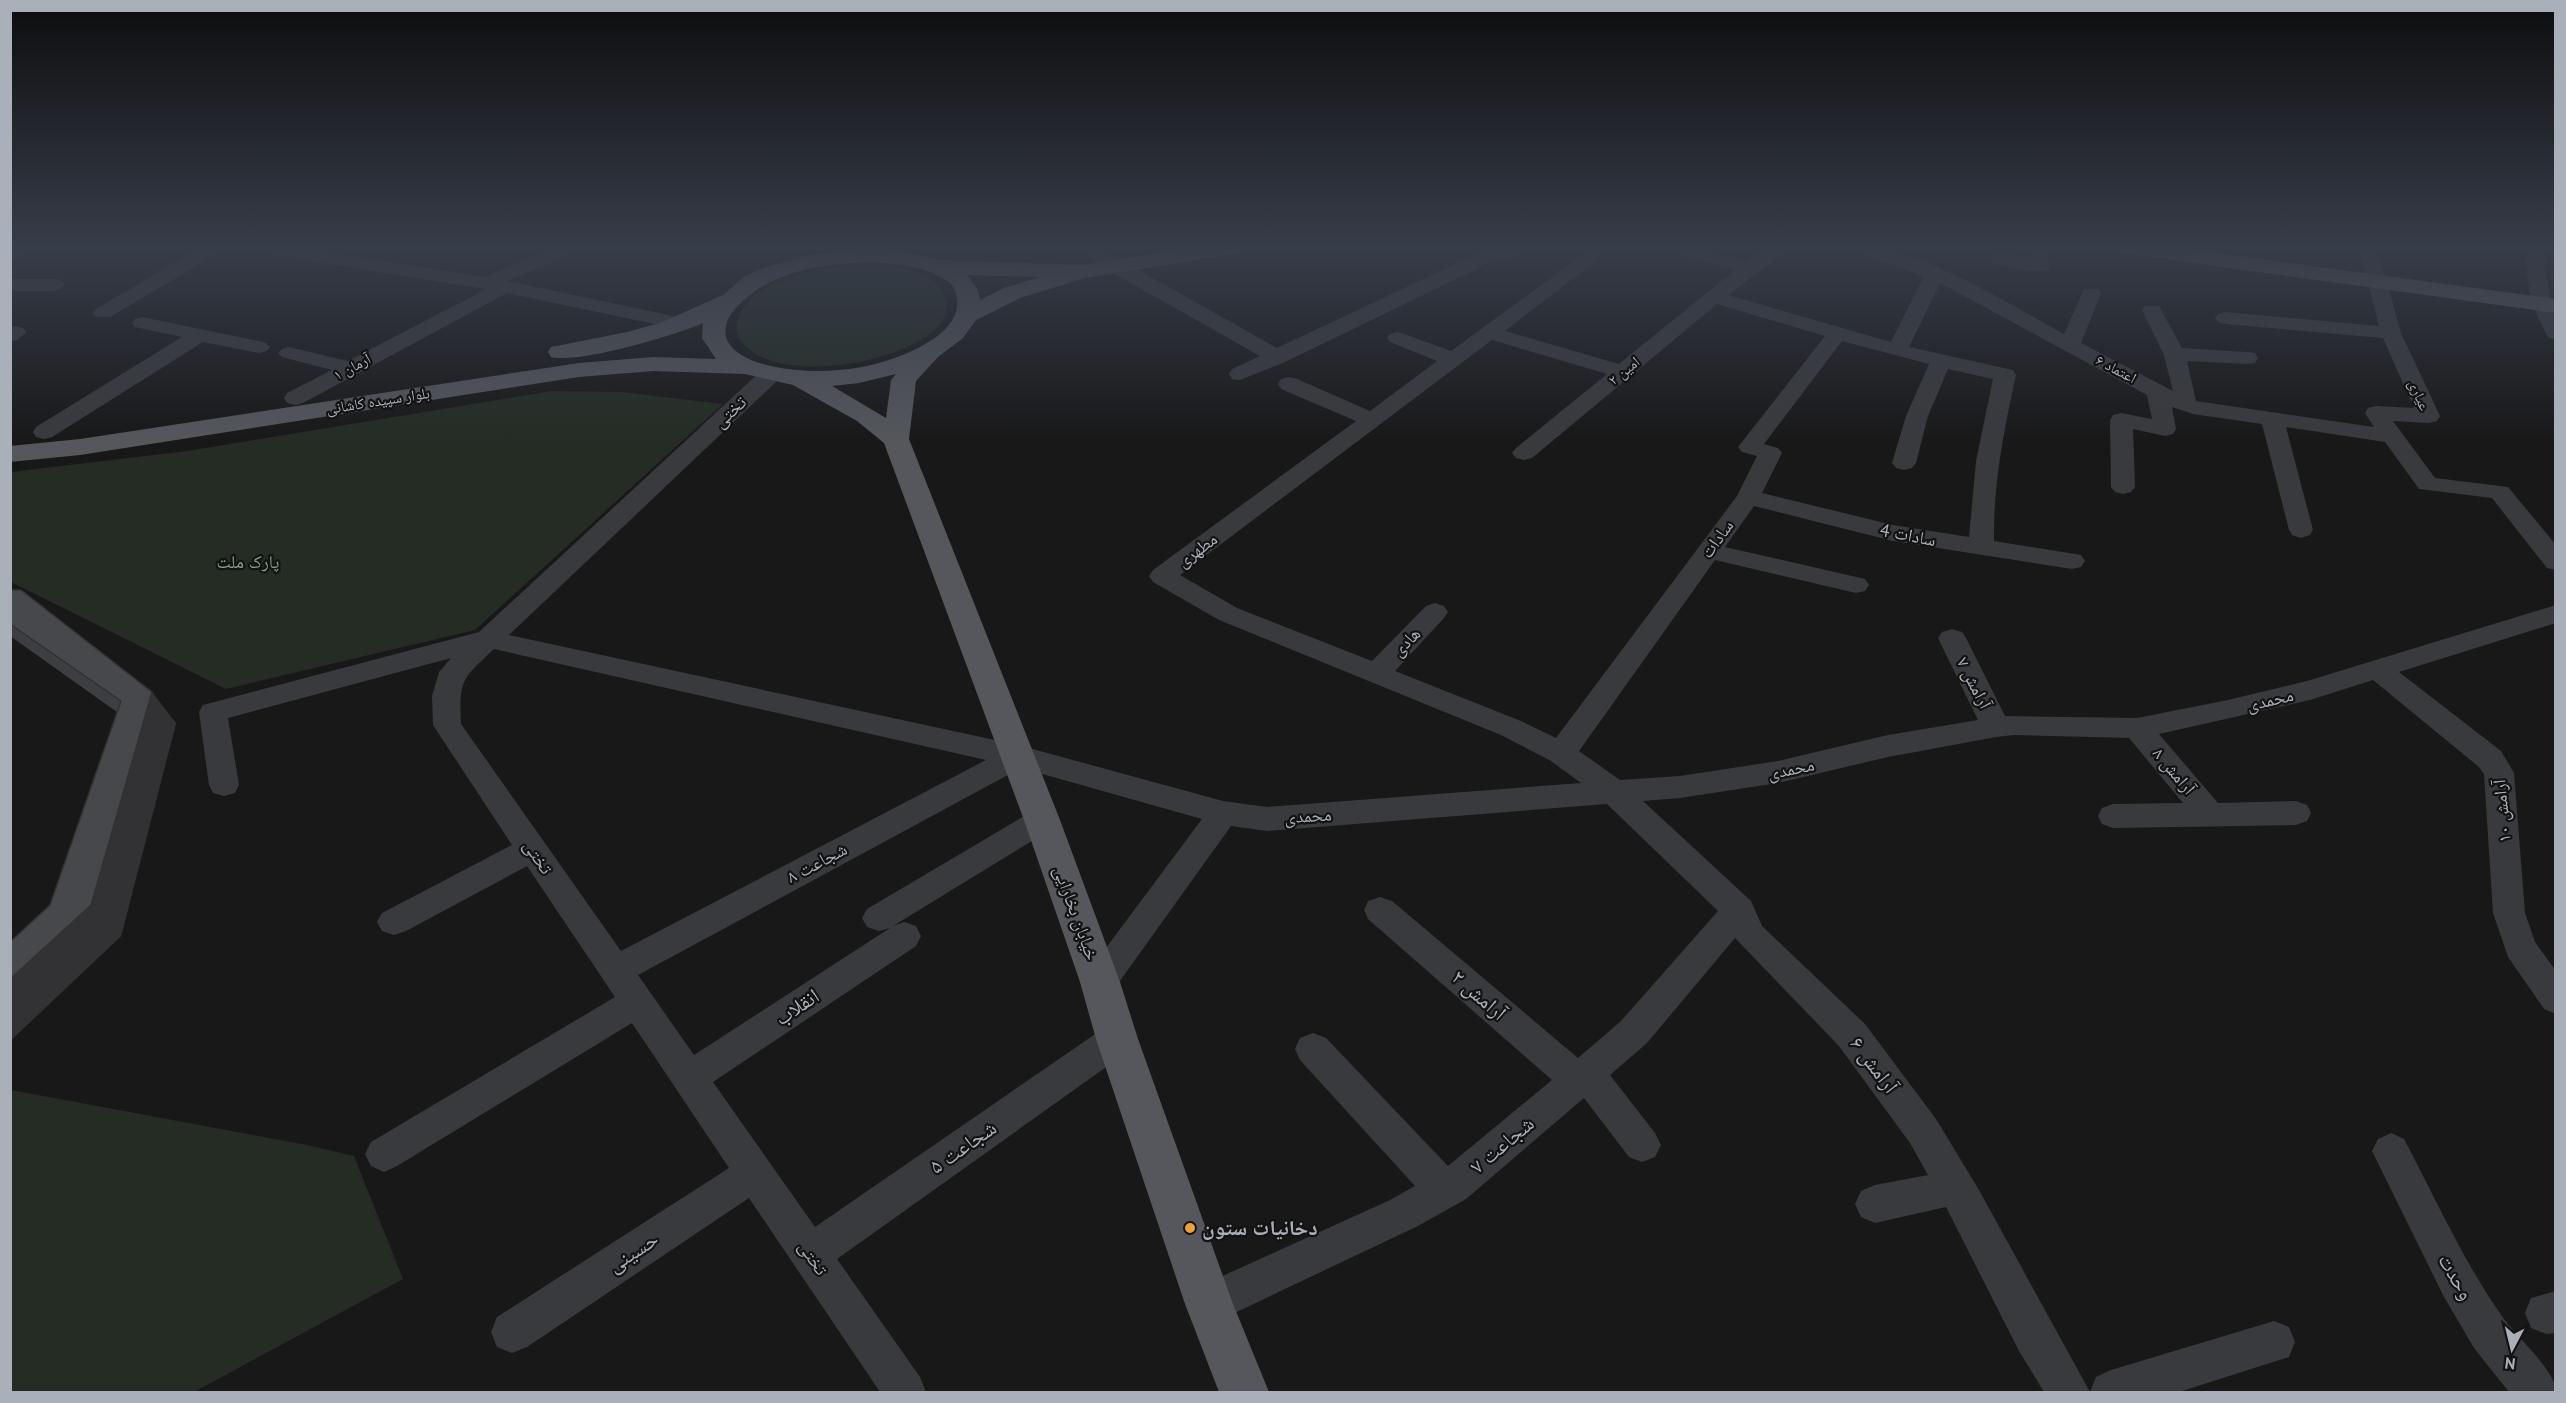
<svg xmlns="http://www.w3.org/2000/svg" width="2566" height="1403" font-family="'PT Sans','Noto Naskh Arabic',sans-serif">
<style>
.green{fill:#242c24}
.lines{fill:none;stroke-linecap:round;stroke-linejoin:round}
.minor{fill:#393a3e;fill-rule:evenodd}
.major{fill:#55575d;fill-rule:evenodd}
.wall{fill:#3d3e41}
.shaded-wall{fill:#323235}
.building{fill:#47484c;stroke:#323235;stroke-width:1.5}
.poi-dot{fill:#eaa03f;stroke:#131314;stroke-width:2}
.labels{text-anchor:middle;stroke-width:4.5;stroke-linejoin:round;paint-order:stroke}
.far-street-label{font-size:15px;fill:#aab0b9;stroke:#131314}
.street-label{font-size:18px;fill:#aab0b9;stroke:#131314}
.park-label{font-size:18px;fill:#83a382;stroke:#131314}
.near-street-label{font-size:21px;fill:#aab0b9;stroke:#131314}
.near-poi-label{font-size:21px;font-weight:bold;fill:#aab0b9;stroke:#131314;text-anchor:start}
</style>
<rect width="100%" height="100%" fill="#181819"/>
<g class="green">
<path d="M846 265C876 265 937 264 946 300 948 308 945 318 939 325 906 364 775 387 741 341 735 334 736 324 739 316 753 281 813 270 846 265Z"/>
<polygon points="552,391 621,392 723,404 475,630 226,689 11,582 11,472 187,451"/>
<polygon points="11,1090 307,1145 354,1156 403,1279 194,1392 11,1392"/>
</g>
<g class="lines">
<g class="minor">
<polygon points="10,246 33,246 31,250 10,260"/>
<polygon points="203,246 225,246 223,250 110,317 96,317 93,313 96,309"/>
<polygon points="246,246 288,246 484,277 561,246 585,246 583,250 507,281 683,318 690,320 693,324 690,328 683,330 507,293 303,403 295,405 287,403 284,398 287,393 332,370 282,357 278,353 282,349 289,347 348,361 486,289 255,252 248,250"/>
<path d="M1075 246H1096L1277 348 1485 250C1500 246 1516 245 1530 246 1523 256 1507 261 1495 260L1285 362 1240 380 1232 379 1229 374 1232 369 1260 356 1108 270Z"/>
<path d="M1595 246H1615L1505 331 1619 364 1735 270 1663 250 1661 246H1689L1746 261 1769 246H1790L1788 250 1728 295 1891 342 1924 276 1851 250 1849 246C1907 240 2011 305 2064 334L2084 289H2098L2101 293 2081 343 2173 391 2164 355 2142 310 2145 306H2159L2182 348 2247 352 2255 353 2258 358 2255 363 2247 364 2187 361 2196 401 2374 427 2365 413 2368 408 2376 406 2414 408 2383 338 2225 324 2218 322 2215 318 2218 314 2225 312 2379 326 2359 246H2377L2401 333 2440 416 2437 421 2429 423 2393 421 2435 478 2508 487 2556 545V570L2547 568 2492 498 2419 489 2385 442 2286 427 2313 530 2310 535 2301 538 2292 535 2289 530 2262 424 2193 414 2172 407 2176 429 2173 434 2165 436 2133 429 2135 487 2131 492 2123 494 2115 492 2111 487 2110 420 2113 415 2121 413 2152 419 2147 395 1940 283 1909 347 2013 370 2016 375C2004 430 1993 485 1994 541L2081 555 2085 561 2081 567 2072 569 1893 541 1754 506 1725 547 1865 579 1869 585 1865 591 1856 593 1715 560 1579 751 1620 780 1680 776 1778 761 1888 735 1978 720 1938 638 1942 632 1952 629 1962 632 1966 638 2005 716 2137 718 2228 700 2307 681 2556 605V623L2399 672 2501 751 2514 773 2525 913 2535 942 2556 971V1014L2544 1009 2508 957 2493 913 2484 774 2479 767 2373 680 2310 700 2159 734 2218 803 2296 801 2307 805 2311 813 2307 821 2296 825 2113 828 2102 824 2098 816 2102 808 2113 804 2183 803 2129 738 2014 735 1996 737 1888 757 1778 783 1680 798 1643 801 1751 901 1762 926 1865 1024 1936 1119 1979 1190 2090 1392 2096 1377 2111 1370 2274 1321 2289 1327 2295 1342 2289 1357 2179 1392H2044L2019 1351 1946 1207 1875 1223 1861 1217 1855 1204 1861 1191 1875 1185 1928 1175 1910 1143 1839 1046 1735 938 1647 1043 1610 1075 1655 1133 1661 1145 1655 1157 1642 1162 1629 1157 1584 1098 1466 1199 1418 1226 1209 1325 1194 1319 1188 1304 1194 1289 1390 1200 1415 1186 1300 1060 1295 1049 1300 1038 1313 1033 1326 1038 1448 1166 1552 1080 1368 919 1364 910 1368 901 1380 897 1392 901 1578 1058 1621 1021 1718 911 1607 804 1267 831 1231 826 1112 992 1100 996 1088 992 1083 982 1088 972 1202 819 1021 768 638 975 694 1055 890 928 879 931 867 927 862 918 867 909 1031 812 1042 808 1053 812 1058 820 1053 828 893 926 904 922 916 926 921 936 916 946 713 1082 815 1227 1104 1028 1117 1024 1130 1028 1135 1039 1130 1050 837 1259 920 1377 926 1392H880L749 1198 527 1347 512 1353 497 1347 491 1332 497 1317 729 1168 632 1023 397 1166 384 1172 371 1166 365 1154 371 1142 615 997 527 866 406 931 394 935 382 931 377 922 382 913 512 845 433 725 432 696 439 672 451 658 228 718 239 785 235 793 224 796 213 793 209 785 199 712 203 705 479 632 762 370 770 369 778 370 781 375 778 380 509 635 1018 745 1223 801 1267 807 1581 783 1551 761 1501 735 1219 620 1153 582 1149 576 1153 570 1356 421 1281 389 1278 384 1281 379 1289 377 1297 379 1370 411 1437 361 1390 342 1387 338 1390 334 1397 332 1404 334 1451 351ZM1717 304 1825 336 1738 447 1742 452 1757 456 1737 496 1556 738 1521 721 1395 671 1444 618 1448 612 1444 606 1435 603 1426 606 1372 661 1237 608 1180 575 1492 340 1607 374 1516 448 1512 453 1516 458 1524 460 1532 458ZM1842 341 1929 364 1906 416 1892 463 1896 468 1904 470 1912 468 1916 463 1928 416 1948 369 1993 379 1976 461 1969 537 1893 525 1762 493 1782 453 1778 448 1764 444ZM494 649 986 760 621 951 461 724C459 679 462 679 494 649Z"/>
<path d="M2026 246H2044L2050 266 2047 270C2031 274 2009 267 1993 263L1990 259 1993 255 2000 253 2028 258Z"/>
<path d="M2527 246H2545L2546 274 2551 303 2556 312V340L2549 338 2546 334C2529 299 2526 285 2527 246Z"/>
<polygon points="10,279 54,279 61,281 64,285 61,289 54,291 10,291"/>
<polygon points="142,317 259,341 266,343 270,347 266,351 259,353 203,342 52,437 44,439 36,437 33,432 36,427 182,337 135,327 132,323 135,319"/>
<polygon points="16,326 23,328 26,332 17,340 10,342 10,327"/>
<path d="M2391 1133 2404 1139C2436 1199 2464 1263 2504 1319 2517 1337 2556 1371 2556 1392H2509L2474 1348 2444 1297 2372 1151 2378 1139Z"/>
<polygon points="2556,1291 2556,1333 2546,1334 2531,1328 2525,1313 2531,1298"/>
</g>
<g class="major">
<path d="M1203 246H1251L1248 251 1240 253 1085 278 1020 298 976 320 963 338 938 357 916 381 909 439 1060 820 1120 982 1138 1039 1233 1304 1269 1392H1219L1185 1304 1096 1039 1080 982 1024 820 884 443 857 421 793 385 745 374 653 371 579 377 80 455 10 462V446L80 439 579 363 653 357 716 359 702 338 703 323C676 335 579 364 551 357L548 352 551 347 627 332 660 323 723 295 744 277 763 268 811 255 872 248 915 254 939 260 1082 265ZM872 262C898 264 929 266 950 283 955 288 956 292 957 299 961 328 923 347 900 356 860 372 812 375 771 366 756 363 736 356 728 342 722 331 727 318 735 309 770 270 822 264 872 262ZM967 275 1040 277 1004 288 980 300 978 290ZM896 374 891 380 886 418 832 386 859 383Z"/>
<polygon points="2110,246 2165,246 2556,299 2556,313 2121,253 2113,251"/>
</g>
</g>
<polygon class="wall" points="10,590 176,723 121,936 10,1041 10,942 50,905 117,712 10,636"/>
<polygon class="shaded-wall" points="152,692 176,723 121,936 10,1041 10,979 91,905"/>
<polygon class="building" points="10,590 21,590 152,692 91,905 10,979 10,942 50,905 121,701 10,624"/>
<linearGradient id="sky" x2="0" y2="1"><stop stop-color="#0d0d0e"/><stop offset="0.56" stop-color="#373d49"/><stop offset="1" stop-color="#373d49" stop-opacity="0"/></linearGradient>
<rect width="2566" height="442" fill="url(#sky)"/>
<circle class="poi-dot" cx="1190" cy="1228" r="6"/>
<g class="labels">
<g class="far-street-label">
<text transform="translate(352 367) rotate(-28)" y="5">آرمان ۱</text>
<text transform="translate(2116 369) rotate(28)" y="5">اعتماد ۶</text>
<text transform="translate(1624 371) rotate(-39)" y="5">امین ۲</text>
<text transform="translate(2419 395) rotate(66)" y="5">عیاری</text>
<text transform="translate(378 401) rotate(-9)" y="5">بلوار سپیده کاشانی</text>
</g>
<g class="street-label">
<text transform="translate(730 412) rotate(-43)" y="6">تختی</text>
<text transform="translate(1908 535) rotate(11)" y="6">سادات 4</text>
<text transform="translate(1717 539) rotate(-54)" y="6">سادات</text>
<text transform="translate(1197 550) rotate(-36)" y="6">مطهری</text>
<text transform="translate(1406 642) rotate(-46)" y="6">هادی</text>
<text transform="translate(1974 683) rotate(63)" y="6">آرامش ۷</text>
<text transform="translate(2270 700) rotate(-13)" y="6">محمدی</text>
<text transform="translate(1791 769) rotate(-12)" y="6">محمدی</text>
<text transform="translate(2174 771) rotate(50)" y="6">آرامش ۸</text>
<text transform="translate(2502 811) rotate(-95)" y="6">آرامش ۱۰</text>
<text transform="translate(1308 816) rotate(-4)" y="6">محمدی</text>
<text transform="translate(538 857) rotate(56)" y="6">تختی</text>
<text transform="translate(817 863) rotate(-28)" y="6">شجاعت ۸</text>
<text transform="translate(1076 913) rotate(70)" y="6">خیابان بخارایی</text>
<text transform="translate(813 1258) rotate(56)" y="6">تختی</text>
</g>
<g class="park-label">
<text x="248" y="568">پارک ملت</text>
</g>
<g class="near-street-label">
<text transform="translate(1479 995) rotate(41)" y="7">آرامش ۲</text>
<text transform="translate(797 1007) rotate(-34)" y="7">انقلاب</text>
<text transform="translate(1874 1065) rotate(53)" y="7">آرامش ۶</text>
<text transform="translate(1502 1145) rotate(-40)" y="7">شجاعت ۷</text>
<text transform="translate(963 1147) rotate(-35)" y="7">شجاعت ۵</text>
<text transform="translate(633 1252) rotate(-33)" y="7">حسینی</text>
<text transform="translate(2456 1277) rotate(60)" y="7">وحدت</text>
</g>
<g class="near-poi-label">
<text x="1202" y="1235">دخانیات ستون</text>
</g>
</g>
<rect width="2566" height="1403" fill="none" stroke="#aab0b9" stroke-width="24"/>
<g transform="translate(2512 1349) rotate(187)" stroke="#131314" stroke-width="4.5" paint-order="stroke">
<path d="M0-4.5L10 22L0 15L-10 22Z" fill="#aab0b9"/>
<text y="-9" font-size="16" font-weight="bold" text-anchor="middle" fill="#aab0b9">N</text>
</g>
</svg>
